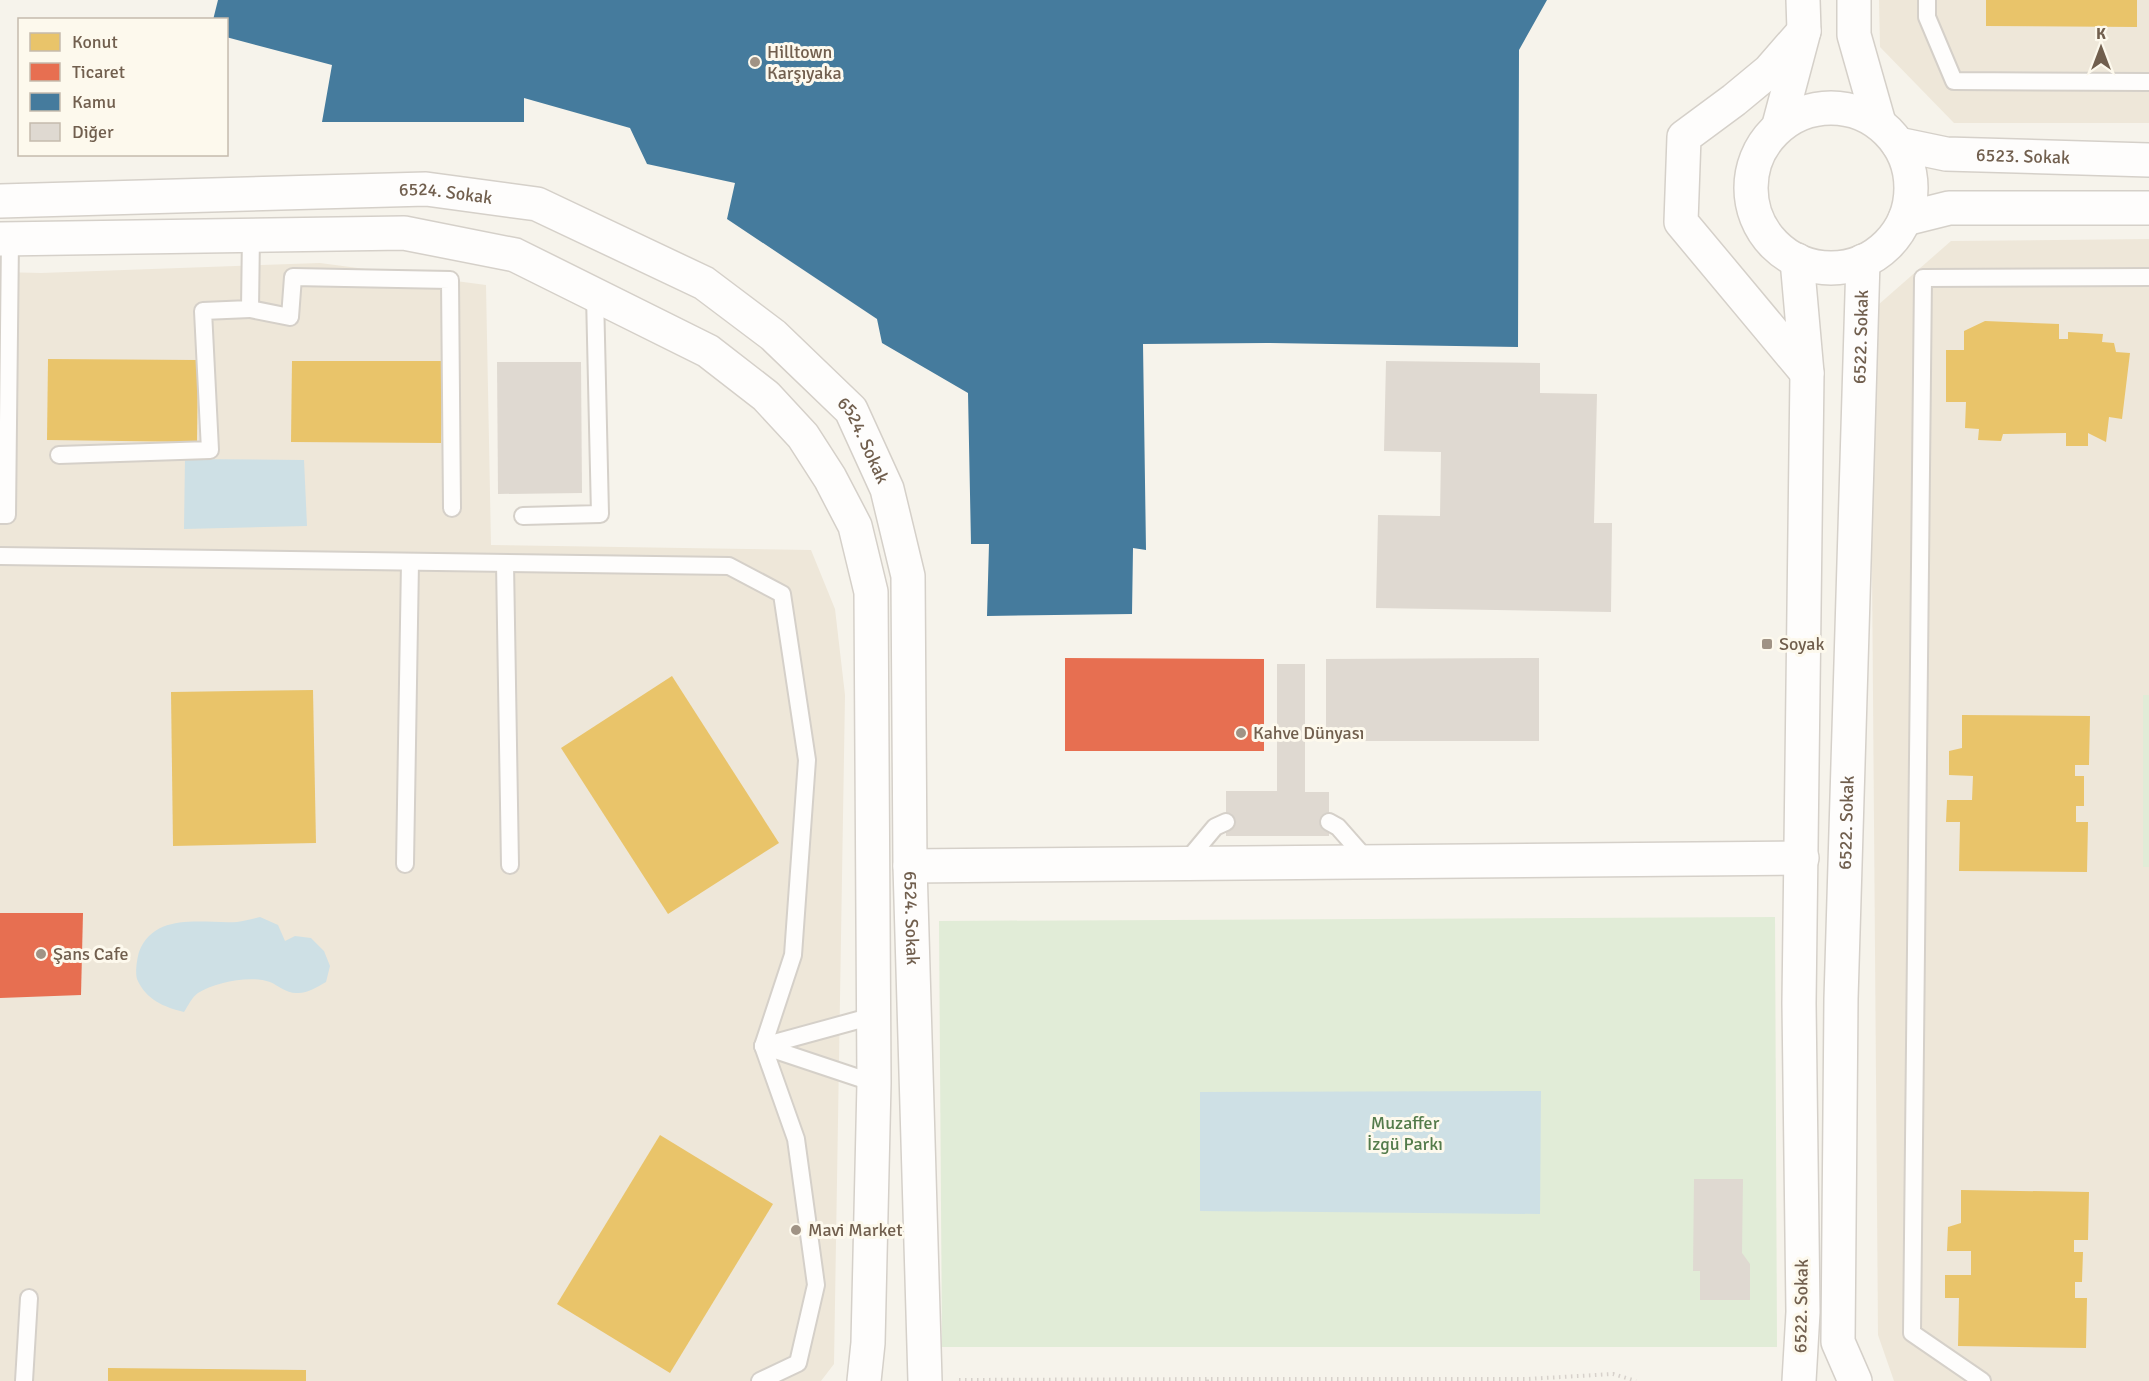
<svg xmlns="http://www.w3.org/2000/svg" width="2149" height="1381" font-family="Signika,sans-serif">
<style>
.residential{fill:#eee7d9}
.green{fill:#e1ecd7}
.water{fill:#cee0e5}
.homes{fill:#e9c46a}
.shops{fill:#e76f51}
.public{fill:#457b9d}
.building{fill:#dfd9d1}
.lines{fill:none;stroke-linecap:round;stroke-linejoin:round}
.lane-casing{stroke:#d5d0c9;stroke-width:20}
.street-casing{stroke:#d5d0c9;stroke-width:36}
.path{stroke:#d7d1cb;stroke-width:4;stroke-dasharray:1.5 4.5;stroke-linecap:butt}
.lane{stroke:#fefdfc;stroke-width:16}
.street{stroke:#fefdfc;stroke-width:33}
.poi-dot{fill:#a09385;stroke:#fdf9ed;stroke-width:2}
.labels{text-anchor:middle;stroke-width:6;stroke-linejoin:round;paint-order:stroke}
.poi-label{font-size:18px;fill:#715f4e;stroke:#fdf9ed;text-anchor:start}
.street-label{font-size:18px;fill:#715f4e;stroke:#fdf9ed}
.park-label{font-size:18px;fill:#537b4a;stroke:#fdf9ed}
</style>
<rect width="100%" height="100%" fill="#f6f3eb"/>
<g class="residential">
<polygon points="1879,0 2149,0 2149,123 1954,123 1880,47"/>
<polygon points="2149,239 2149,1381 1894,1381 1878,1335 1870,312 1951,241"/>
<polygon points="320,263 486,285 491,545 811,550 835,609 845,695 834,1364 821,1381 0,1381 0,272 41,273"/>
</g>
<g class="green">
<rect x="2143" y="695" width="6" height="172"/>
<polygon points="1775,917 1777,1347 942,1347 939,921"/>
</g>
<g class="water">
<polygon points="185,459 304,460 307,526 184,529"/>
<path d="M260 917 278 925 285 941 295 936 311 938 324 951 330 966 326 982C317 987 307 994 296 993 286 993 279 986 270 982 251 975 215 982 198 993 192 997 188 1006 184 1012 164 1007 146 1000 137 979 135 972 137 959 139 952 155 911 203 924 237 922 244 921 252 919 260 917Z"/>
<polygon points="1541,1091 1540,1214 1200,1211 1200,1092"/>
</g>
<g class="homes">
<polygon points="1986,0 2137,0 2137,27 1986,26"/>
<polygon points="1985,321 2059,324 2059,339 2068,339 2068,332 2103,334 2102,342 2114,343 2116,352 2130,353 2122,419 2109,417 2106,442 2088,433 2088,446 2066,446 2066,433 2003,434 2001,441 1978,440 1979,429 1965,428 1966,402 1946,402 1946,350 1964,350 1964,331"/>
<polygon points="48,359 198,360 197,442 47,440"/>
<polygon points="292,361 442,361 441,443 291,442"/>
<polygon points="672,676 779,843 668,914 561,748"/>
<polygon points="313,690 316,843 173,846 171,692"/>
<polygon points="1962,715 2090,716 2089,765 2075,765 2075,776 2084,776 2084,806 2076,806 2076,822 2088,822 2087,872 1959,871 1960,822 1946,822 1947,800 1972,800 1973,776 1949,775 1949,751 1962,748"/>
<polygon points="660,1135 773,1204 670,1373 557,1304"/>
<polygon points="1961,1190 2089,1192 2088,1240 2074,1240 2074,1252 2083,1252 2082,1282 2075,1282 2075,1298 2087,1298 2086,1348 1958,1346 1959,1298 1945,1298 1945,1275 1971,1275 1971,1251 1947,1251 1948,1227 1961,1223"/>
<polygon points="108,1368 306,1370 306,1381 108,1381"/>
</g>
<g class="shops">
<polygon points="1065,658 1264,659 1264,751 1065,751"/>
<polygon points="0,913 83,913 81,995 0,998"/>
</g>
<polygon class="public" points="218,0 1547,0 1519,50 1518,347 1266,343 1143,344 1146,550 1133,548 1132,614 987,616 989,544 971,544 968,393 882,343 877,319 727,219 735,183 647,164 630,128 524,98 524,122 322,122 332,65 226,37 226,20 213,20"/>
<g class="building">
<polygon points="1386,361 1540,363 1540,393 1597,394 1594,523 1612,523 1611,612 1376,608 1378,515 1440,516 1441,452 1384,451"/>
<polygon points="497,362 581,362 582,493 498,494"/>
<polygon points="1539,658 1539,741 1326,741 1326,659"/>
<polygon points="1277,664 1305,664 1305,792 1329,792 1329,836 1226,836 1226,791 1277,791"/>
<polygon points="1694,1179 1743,1179 1742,1253 1750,1264 1750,1300 1700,1300 1700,1271 1693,1271"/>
</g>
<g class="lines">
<g class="lane-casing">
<g id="lane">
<polyline points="1927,0 1927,17 1954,81 2149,82"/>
<polyline points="250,309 290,317 293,277 450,280 452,508"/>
<polyline points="59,455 210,450 203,311 250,309 251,234"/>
<polyline points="0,515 7,515 10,239"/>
<polyline points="523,516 600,514 595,295"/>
<polyline points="0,556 729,566 782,594 807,760 793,955 763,1046 796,1139 816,1285 798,1363 760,1381"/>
<polyline points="505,563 510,865"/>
<polyline points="1329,822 1338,827 1368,861"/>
<polyline points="1185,863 1215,827 1226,822"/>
<polyline points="405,864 410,562"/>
<polyline points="763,1046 874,1083"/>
<polyline points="763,1046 873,1016"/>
<polyline points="24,1381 29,1298"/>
<polyline points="1982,1381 1912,1333 1923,278 2149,277"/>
</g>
</g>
<g class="street-casing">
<g id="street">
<polyline points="1854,0 1854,35 1879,123"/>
<polyline points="1804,31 1769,71 1734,100 1684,137 1681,222 1807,373"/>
<circle cx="1831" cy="188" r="80"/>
<polyline points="1779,125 1804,31 1803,0"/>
<path id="s1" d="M1898 144 1946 154 2149 160"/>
<path id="s2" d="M0 201 426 189 537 204 704 283 773 335 851 410 887 489 908 576 910 866 925 1381"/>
<polyline points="1905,219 1949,208 2149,208"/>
<polyline points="0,239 404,233 515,255 708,351 766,396 803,436 830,478 855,526 871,592 874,1083 868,1343 864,1381"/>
<polyline points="1797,260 1807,373 1799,1003 1803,1312 1799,1381"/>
<polyline points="910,866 1802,858"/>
<path id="s3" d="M1855 1381 1838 1342 1841 999 1863 261"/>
</g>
</g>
<g class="path">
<polyline points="959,1380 1207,1379"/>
<polyline points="1207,1381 1207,1379 1527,1379 1613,1374 1636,1381"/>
</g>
<use href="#lane" class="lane"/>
<use href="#street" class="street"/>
</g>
<g class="poi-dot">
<circle cx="755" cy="62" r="6"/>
<rect x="1761" y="638" width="12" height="12" rx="3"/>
<circle cx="1241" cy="733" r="6"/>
<circle cx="41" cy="954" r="6"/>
<circle cx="796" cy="1230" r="6"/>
</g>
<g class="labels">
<g class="poi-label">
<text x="767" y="58">Hilltown<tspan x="767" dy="21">Karşıyaka</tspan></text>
<text x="1779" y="650">Soyak</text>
<text x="1253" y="739">Kahve Dünyası</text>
<text x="53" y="960">Şans Cafe</text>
<text x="808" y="1236">Mavi Market</text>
</g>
<g class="street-label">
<text dy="6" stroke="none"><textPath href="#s1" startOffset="126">6523. Sokak</textPath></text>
<text dy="6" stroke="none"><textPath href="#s2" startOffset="446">6524. Sokak</textPath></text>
<text dy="6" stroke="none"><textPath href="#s3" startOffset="1048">6522. Sokak</textPath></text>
<text dy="6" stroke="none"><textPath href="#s2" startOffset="950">6524. Sokak</textPath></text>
<text dy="6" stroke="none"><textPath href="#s3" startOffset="562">6522. Sokak</textPath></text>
<text dy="6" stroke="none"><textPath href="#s2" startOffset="1436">6524. Sokak</textPath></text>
<text transform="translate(1801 1306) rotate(-89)" y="6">6522. Sokak</text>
</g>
<g class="park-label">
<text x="1405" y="1129">Muzaffer<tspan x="1405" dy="21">İzgü Parkı</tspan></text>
</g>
</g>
<rect x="18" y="18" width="210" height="138" fill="#fdf9ed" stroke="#c5bbad" stroke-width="1.5"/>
<rect x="30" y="33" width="30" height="18" fill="#e9c46a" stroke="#c5bbad" stroke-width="1.5"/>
<text x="72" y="48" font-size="18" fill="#715f4e">Konut</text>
<rect x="30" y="63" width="30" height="18" fill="#e76f51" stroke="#c5bbad" stroke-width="1.5"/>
<text x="72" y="78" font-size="18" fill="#715f4e">Ticaret</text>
<rect x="30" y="93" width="30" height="18" fill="#457b9d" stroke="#c5bbad" stroke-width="1.5"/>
<text x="72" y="108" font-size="18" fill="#715f4e">Kamu</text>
<rect x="30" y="123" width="30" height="18" fill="#dfd9d1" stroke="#c5bbad" stroke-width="1.5"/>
<text x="72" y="138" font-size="18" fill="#715f4e">Diğer</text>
<g transform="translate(2101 48)" stroke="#fdf9ed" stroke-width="4.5" paint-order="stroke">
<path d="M0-4.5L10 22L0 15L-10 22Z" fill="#715f4e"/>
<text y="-9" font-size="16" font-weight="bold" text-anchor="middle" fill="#715f4e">K</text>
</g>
</svg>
